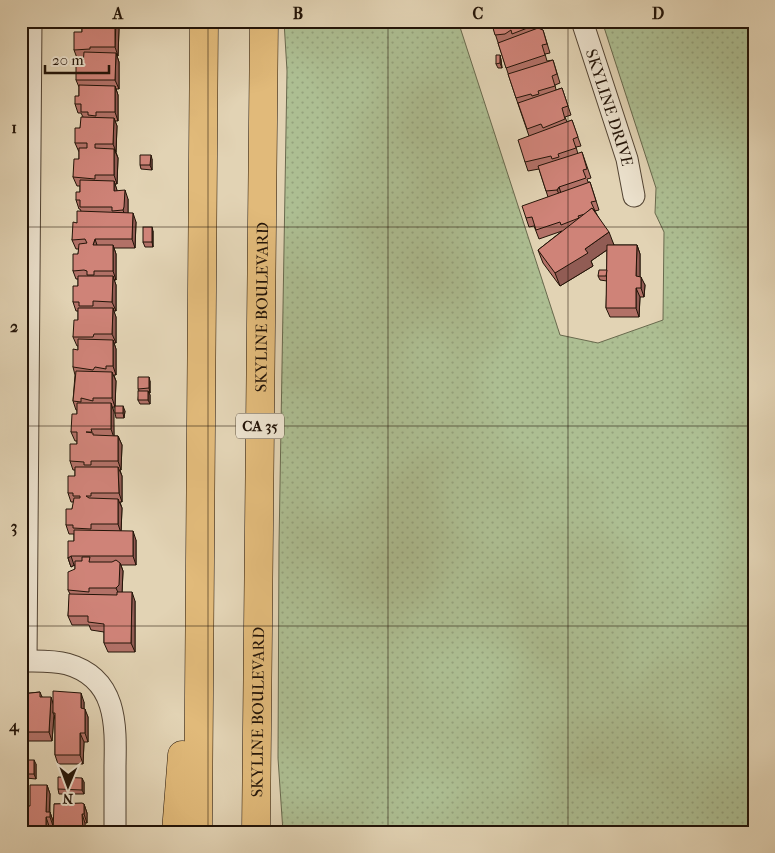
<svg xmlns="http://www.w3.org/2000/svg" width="775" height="853" font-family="'IM FELL French Canon',serif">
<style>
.grass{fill:url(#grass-dots);stroke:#68694d}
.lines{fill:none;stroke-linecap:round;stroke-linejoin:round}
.minor-casing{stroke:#534433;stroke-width:23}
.primary-casing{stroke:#231408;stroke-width:29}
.minor{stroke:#ece2ce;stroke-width:21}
.primary{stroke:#e1ba7a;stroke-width:28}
.wall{fill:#b27167;stroke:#231408}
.shaded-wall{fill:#915c54;stroke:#231408}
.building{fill:#cf8378;stroke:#231408}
.grid{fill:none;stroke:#231408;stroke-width:1;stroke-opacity:0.55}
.labels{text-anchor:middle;stroke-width:5;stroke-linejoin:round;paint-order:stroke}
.shield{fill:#ece2ce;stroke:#5f5243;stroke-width:1}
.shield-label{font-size:15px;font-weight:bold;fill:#231408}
.street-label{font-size:16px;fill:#231408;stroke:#ece2ce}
.neatline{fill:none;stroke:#231408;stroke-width:2}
.grid-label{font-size:16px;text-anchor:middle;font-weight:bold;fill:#231408}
</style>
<defs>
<pattern id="grass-dots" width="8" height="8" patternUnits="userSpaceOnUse" patternTransform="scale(1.25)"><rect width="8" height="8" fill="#adbe92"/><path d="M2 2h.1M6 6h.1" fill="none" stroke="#95a27c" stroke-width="1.8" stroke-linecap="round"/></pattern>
</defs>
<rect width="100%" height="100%" fill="#e2d3b4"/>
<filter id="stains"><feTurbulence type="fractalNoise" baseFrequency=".004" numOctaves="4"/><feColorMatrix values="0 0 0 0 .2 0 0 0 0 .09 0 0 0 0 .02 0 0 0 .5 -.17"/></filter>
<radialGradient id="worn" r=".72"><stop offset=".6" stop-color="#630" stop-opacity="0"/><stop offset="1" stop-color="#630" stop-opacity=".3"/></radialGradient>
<polygon class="grass" points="284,21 458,21 560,335 598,343 663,320 664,232 655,213 656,188 602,21 754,21 754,832 283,832 278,758 279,545 287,71"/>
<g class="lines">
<g class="minor-casing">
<g id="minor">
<path id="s1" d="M582 21 627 159 634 196"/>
<path d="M21 661C36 661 53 660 67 664 117 678 116 724 115 766 115 788 115 810 115 832"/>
<polyline points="26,661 31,21"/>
</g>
</g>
<g class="primary-casing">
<g id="primary">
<polyline points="176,832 182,755"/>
<polyline points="198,832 204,21"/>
<path id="s2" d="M256 832 264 21"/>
</g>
</g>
<use href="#minor" class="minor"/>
<use href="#primary" class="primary"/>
</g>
<g class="wall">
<polygon points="77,21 119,21 119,24 117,24 119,29 118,56 117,56 119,62 119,89 116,89 118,95 118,121 115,121 117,126 116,152 118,158 117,184 115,184 117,191 128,199 128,213 136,222 135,248 114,248 116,254 116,280 114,280 116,285 116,311 113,311 116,317 116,343 114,343 116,349 116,375 114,375 116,381 115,406 125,411 124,418 116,418 115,413 115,407 113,407 114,436 118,436 122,445 121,470 120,470 122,476 122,502 120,502 122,508 121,531 136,540 136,565 121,565 123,571 122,592 135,601 135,652 108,652 104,643 104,632 91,630 89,625 72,625 68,616 70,594 68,590 75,569 75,565 71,567 68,558 74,541 74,534 69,534 66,525 72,509 74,502 71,502 68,493 75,476 75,470 73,470 70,461 77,444 77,441 75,441 71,432 77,414 77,410 76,410 73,401 75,375 73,367 78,350 78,346 77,346 73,337 78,320 78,311 76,311 73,302 78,286 78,279 76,279 73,271 78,254 79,249 76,249 72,240 77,223 81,211 80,209 79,209 76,200 80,192 80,186 77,186 73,177 79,159 79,152 75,143 80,128 83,117 81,113 78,113 75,104 79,96 79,87 76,80 83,65 84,58 77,58 74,50 82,32 82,25 79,25"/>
<polygon points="491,21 540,21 540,22 535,24 536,29 543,30 550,53 545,54 547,61 553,60 560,83 555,85 556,90 562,88 571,115 565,117 567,122 572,120 575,129 581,146 576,147 578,154 582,152 591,178 587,179 588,182 590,182 599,210 595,211 614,245 613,245 637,245 640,254 640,277 645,285 644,297 640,297 639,317 610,317 606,308 607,281 600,280 598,276 607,270 607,250 591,261 593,266 560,286 543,263 538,250 562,231 539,239 534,226 529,227 526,218 548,197 539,169 528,171 525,162 529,136 516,98"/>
<polygon points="500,55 501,60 502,68 498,68 496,64"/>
<polygon points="152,159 152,170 141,169 140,165"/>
<polygon points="153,231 153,247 145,247 143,242"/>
<polygon points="150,381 150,393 149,393 150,395 150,404 140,404 138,400 139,391 138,389"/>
<polygon points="40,692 42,697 53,703 84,702 84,709 88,717 88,742 84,742 83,764 58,764 55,755 55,720 54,715 52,741 27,741 23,732 23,720 21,715 21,694"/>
<polygon points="36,764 36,779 26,778 25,774"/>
<polygon points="84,782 84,794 59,794 58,789"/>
<polygon points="47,785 50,794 50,812 53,821 53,826 49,826 49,831 30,806"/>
<polygon points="54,804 84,804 87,813 87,823 85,823"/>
</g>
<g class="shaded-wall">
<polygon points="116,21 119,29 118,56 115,47"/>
<polygon points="116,53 119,62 119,89 115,80"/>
<polygon points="500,55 501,60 502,68 500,63"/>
<polygon points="115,86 118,95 118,121 115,112"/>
<polygon points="114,118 117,126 116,152 113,144"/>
<polygon points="114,149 118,158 117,184 114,175"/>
<polygon points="151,155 152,159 152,170 150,165"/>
<polygon points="114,181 117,190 117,199 114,191"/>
<polygon points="559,187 562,196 561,198 557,190"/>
<polygon points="125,190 128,199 128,216 126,219 123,210"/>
<polygon points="133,213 136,222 135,248 132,239"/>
<polygon points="152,227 153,231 153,247 152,242"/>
<polygon points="609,232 614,245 591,261 593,266 560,286 555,273 585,249"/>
<polygon points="95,239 98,248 93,245"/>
<polygon points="113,245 116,254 116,280 113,271"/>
<polygon points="637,245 640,254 640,285 636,276"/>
<polygon points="113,276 116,285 116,311 112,302"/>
<polygon points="641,277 645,285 644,297 641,288"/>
<polygon points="636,288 640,297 639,317 636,308"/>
<polygon points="113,308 116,317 116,343 112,334"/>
<polygon points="113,340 116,349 116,375 113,366"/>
<polygon points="112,372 116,381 115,407 112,398"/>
<polygon points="149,377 150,381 150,393 149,388"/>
<polygon points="148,391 150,395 150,404 148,400"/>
<polygon points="111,403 114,412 114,438 111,429"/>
<polygon points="123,406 125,411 124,418 123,413"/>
<polygon points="118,436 122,445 121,470 118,461"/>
<polygon points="118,467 122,476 122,502 119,493"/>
<polygon points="118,499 122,508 121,533 118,524"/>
<polygon points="133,531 136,540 136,565 133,556"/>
<polygon points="71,556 74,565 71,567 68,558"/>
<polygon points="120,563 123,571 122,594 120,597 116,588"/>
<polygon points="132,592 135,601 135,652 131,643"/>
<polygon points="81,693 84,702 84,717 81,708"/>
<polygon points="51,697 54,706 53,713 54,715 52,741 49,732"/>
<polygon points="85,709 88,717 88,742 85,733"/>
<polygon points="80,733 84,742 83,764 80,755"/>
<polygon points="34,760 36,764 36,779 34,774"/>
<polygon points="82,778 84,782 84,794 82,790"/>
<polygon points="47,785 50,794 49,817 46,812"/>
<polygon points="84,804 87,813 87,823 84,814"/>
<polygon points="50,812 53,821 53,826 50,817"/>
<polygon points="82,814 85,823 86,832 83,832"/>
<polygon points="46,817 49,826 49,832 47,832 46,829"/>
</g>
<g class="building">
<polygon points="82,21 115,21 115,47 90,47 90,49 74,50 74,32 82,32"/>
<polygon points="491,21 534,21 535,25 512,34 511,30 505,34 495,35"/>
<polygon points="538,28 543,30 547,44 542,45 545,55 506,68 498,43"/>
<polygon points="84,52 116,53 115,80 76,80 76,65 83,65"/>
<polygon points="496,55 500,55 500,63 496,64"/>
<polygon points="553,60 557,74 552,76 555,86 538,91 539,94 532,96 531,94 516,98 508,74"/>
<polygon points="79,85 115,86 115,112 96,112 96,116 88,115 88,112 81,112 81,104 75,104 75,96 79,96"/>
<polygon points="562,88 568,106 562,108 565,119 543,128 541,124 527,129 518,103"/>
<polygon points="81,117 114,118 113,144 95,144 95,148 114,149 114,175 95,175 95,179 73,177 74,159 79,159 79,148 87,148 87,143 75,143 75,128 80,128"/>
<polygon points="572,120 578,137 573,139 576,148 558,154 559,157 552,159 551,156 525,162 518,140"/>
<polygon points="582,152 587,169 583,170 586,178 559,187 557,190 546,191 538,166"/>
<polygon points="140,155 151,155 150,165 140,165"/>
<polygon points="80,180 114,181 114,191 125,190 124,207 123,210 112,211 112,207 80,207 80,200 76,200 76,192 80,192"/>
<polygon points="590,182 596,201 591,202 595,211 592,208 585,214 578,216 579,218 561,225 560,222 536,230 532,217 526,218 522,206"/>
<polygon points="592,208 609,232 585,249 588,253 555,273 538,250"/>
<polygon points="77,211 133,213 132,239 95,239 93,245 113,245 113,271 94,271 94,275 87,275 87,271 84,270 73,271 73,254 78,254 79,244 87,243 85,239 72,240 73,222 77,223"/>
<rect x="143" y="227" width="9" height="15"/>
<polygon points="607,245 637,245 636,276 641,277 641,288 636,288 636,308 606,308"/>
<polygon points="599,270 607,270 606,276 598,276"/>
<polygon points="78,276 113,276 112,302 93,301 93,306 79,306 79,302 73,302 73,286 78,286"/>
<polygon points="78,308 113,308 112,334 94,334 93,337 73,337 74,320 78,320"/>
<polygon points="78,339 113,340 113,366 106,366 106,369 95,367 93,370 73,367 73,349 78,350"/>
<polygon points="76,371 112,372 112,398 93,398 93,401 81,398 81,402 73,401"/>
<polygon points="138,377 149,377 149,388 138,389"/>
<rect x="138" y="391" width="10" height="9"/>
<polygon points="77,403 111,403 111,429 91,429 92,432 86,432 93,433 93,435 118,436 118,461 91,461 91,465 84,465 84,462 70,461 70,444 77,444 77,432 71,432 72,414 77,414"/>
<rect x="115" y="406" width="8" height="7"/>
<polygon points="75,467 118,467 119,493 91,493 91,496 86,496 89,498 118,499 118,524 91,524 91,529 73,528 73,525 66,525 66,509 72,509 74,498 80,498 80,496 73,496 73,493 68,493 68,476 75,476"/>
<polygon points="74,530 133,531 133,556 71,556 68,558 68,541 74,541"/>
<polygon points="82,557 90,557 89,562 112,562 116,560 120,563 119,585 116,588 89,588 89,592 68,590 68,572 75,569 75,561 82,561"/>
<polygon points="117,592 132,592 131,643 104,643 104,624 88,622 88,616 68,616 69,594 117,595"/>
<polygon points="53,691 81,693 81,708 85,709 85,733 80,733 80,755 55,755 55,713 53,713"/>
<polygon points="40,692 40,697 51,697 49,732 23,732 24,711 21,711 21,694"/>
<rect x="25" y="760" width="9" height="14"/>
<polygon points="58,777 82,778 82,790 58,789"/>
<polygon points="30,785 47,785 46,812 50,812 50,817 46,817 46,829 48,829 48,832 21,832 21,806 30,806"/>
<polygon points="82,803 84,804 84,814 82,814 83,832 53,832 54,804"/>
</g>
<path class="grid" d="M208 21V832M388 21V832M568 21V832M21 227H754M21 426H754M21 626H754"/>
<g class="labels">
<rect class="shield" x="236" y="413.5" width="48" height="25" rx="4"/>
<g class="shield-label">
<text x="260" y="431">CA 35</text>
</g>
<g class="street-label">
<text dy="6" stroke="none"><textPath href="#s1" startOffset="91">SKYLINE DRIVE</textPath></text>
<text dy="6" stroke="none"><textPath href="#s2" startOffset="525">SKYLINE BOULEVARD</textPath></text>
<text dy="6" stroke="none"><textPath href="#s2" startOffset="120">SKYLINE BOULEVARD</textPath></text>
</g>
</g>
<rect width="775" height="853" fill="none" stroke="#e2d3b4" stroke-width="55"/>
<g transform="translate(68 786) rotate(181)" stroke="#ece2ce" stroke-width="4" paint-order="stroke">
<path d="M0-4L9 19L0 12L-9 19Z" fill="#231408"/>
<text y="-8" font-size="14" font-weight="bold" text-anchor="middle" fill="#231408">N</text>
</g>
<path d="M45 65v8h64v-8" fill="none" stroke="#231408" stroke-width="2.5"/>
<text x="52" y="65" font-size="15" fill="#231408" stroke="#ece2ce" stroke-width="4" paint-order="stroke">20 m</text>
<rect x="28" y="28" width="720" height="798" class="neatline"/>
<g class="grid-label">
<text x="118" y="19">A</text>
<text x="298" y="19">B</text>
<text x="478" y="19">C</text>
<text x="658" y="19">D</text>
<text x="14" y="133">1</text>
<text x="14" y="332">2</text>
<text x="14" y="532">3</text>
<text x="14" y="731">4</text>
</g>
<rect width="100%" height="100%" filter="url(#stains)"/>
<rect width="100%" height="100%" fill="url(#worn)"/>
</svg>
